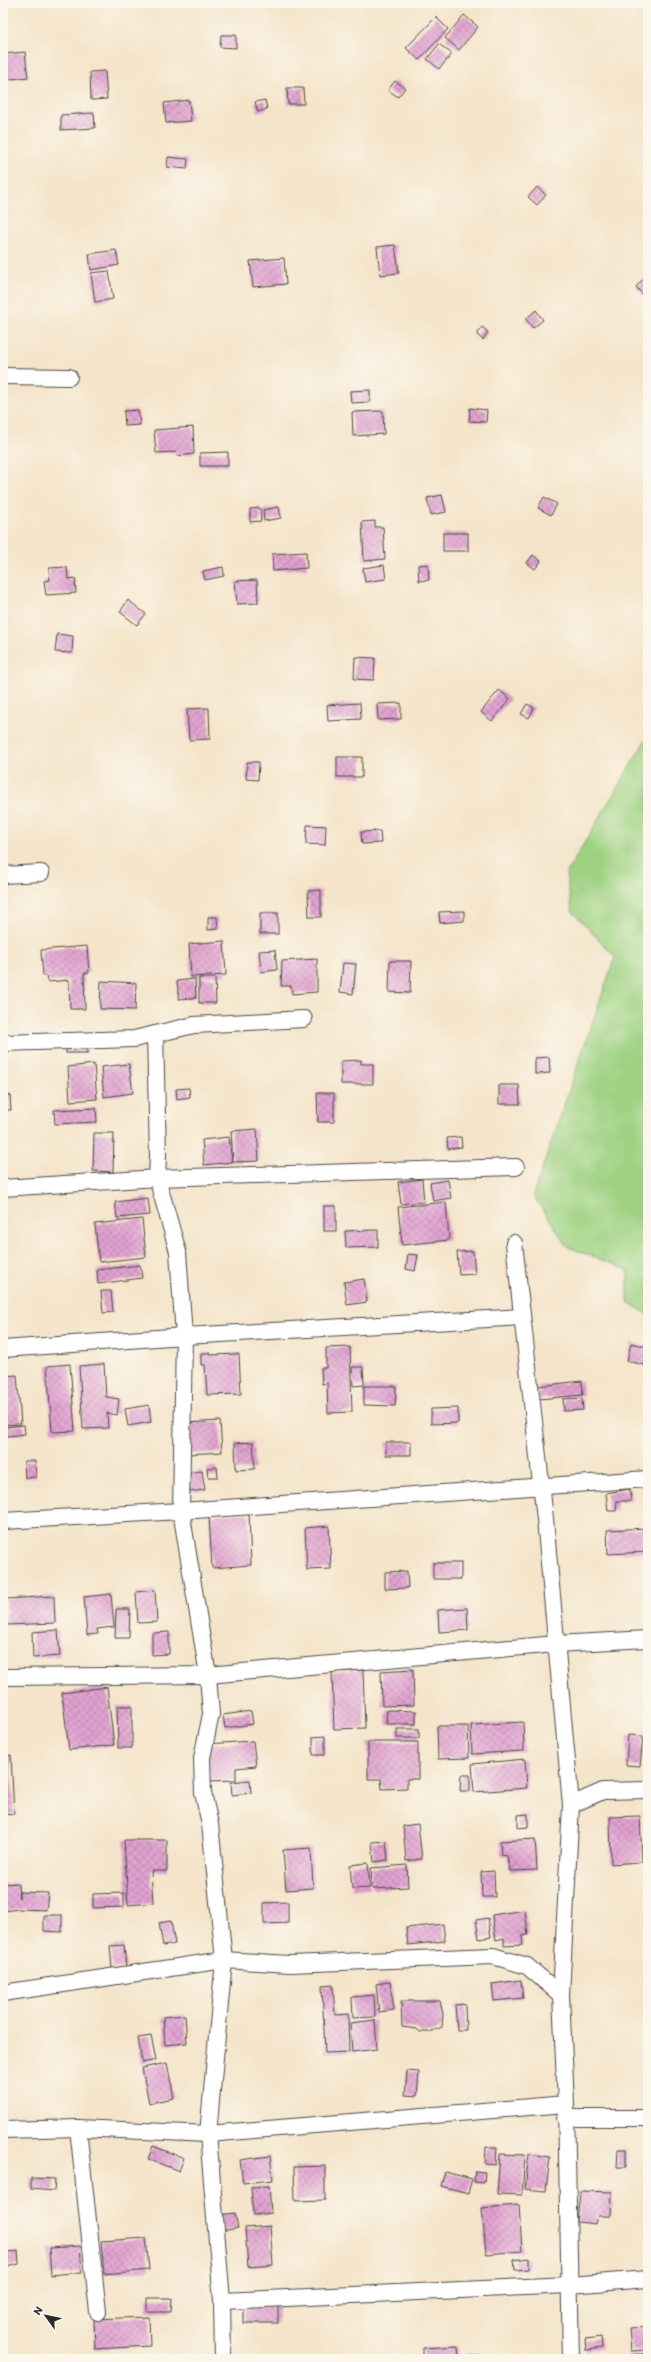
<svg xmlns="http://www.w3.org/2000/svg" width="651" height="2362" font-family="Itim,sans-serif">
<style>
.grass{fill:#9ed282;stroke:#647e56}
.building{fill:url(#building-cross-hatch)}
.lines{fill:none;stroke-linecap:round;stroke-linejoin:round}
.street-casing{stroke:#494743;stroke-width:18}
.street{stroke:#fff;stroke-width:16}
</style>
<defs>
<pattern id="building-cross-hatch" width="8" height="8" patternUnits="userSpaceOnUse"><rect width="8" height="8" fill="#e2a2d1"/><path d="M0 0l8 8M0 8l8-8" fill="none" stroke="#b784aa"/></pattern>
</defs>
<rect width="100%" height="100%" fill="#fbf7ec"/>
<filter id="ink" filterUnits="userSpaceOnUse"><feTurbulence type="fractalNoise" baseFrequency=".025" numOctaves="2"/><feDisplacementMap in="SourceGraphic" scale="8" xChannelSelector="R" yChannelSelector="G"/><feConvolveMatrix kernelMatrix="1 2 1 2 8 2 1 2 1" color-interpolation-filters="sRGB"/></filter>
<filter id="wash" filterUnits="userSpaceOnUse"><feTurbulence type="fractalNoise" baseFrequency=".012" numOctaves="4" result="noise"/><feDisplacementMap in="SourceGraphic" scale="16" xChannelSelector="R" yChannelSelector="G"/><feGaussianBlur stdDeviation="0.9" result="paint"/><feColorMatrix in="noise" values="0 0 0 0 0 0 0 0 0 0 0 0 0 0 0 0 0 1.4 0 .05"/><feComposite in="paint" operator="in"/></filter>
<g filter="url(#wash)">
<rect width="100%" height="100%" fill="#f4e4c9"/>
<polygon class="grass" points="648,736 648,1315 628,1302 628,1270 568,1247 533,1195 615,957 572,911 566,874"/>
<g id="blocks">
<g class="building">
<polygon points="464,15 478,27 459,50 445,38"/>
<polygon points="436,17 448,29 419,60 406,48"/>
<polygon points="221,35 236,35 236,48 220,47"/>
<polygon points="439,44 452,54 439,69 427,59"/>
<polygon points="25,52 28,77 3,80 3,54"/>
<polygon points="105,71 107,99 91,100 90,72"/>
<polygon points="395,81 405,88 398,97 388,90"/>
<polygon points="287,88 303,88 304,104 288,104"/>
<polygon points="189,100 191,121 166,123 164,103"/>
<polygon points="265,100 267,109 258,112 255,102"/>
<polygon points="94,113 95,128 61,130 61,115"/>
<polygon points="168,157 188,159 187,169 167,167"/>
<polygon points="537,187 546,195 537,205 528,197"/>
<polygon points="395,245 399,273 380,275 377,247"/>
<polygon points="116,250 119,265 91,270 89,254"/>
<polygon points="284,258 286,284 253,287 250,261"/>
<polygon points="109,271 113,299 95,302 91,273"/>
<polygon points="644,278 648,282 648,290 643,295 636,287"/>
<polygon points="536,310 543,320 533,328 526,319"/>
<polygon points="482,327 488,332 483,340 477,335"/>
<polygon points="370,390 370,402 351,403 350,391"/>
<polygon points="470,408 487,410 486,422 469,421"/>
<polygon points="138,410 140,425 125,426 124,411"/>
<polygon points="383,411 384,434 353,436 352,412"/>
<polygon points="193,427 194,454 177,456 176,452 156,453 154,430"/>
<polygon points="228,452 228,466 200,466 200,453"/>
<polygon points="442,495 446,512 431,515 427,498"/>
<polygon points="544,497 557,504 551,515 538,508"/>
<polygon points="279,507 281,518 264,521 263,510"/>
<polygon points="260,508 261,521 250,522 250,509"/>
<polygon points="375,521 375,527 383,527 385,559 364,561 362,522"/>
<rect x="443" y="533" width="25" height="18"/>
<polygon points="306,552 307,568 273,571 272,554"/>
<polygon points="533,555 541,561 535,569 527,563"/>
<polygon points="428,564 429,580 419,581 418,565"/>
<polygon points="384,565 386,579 365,582 363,568"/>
<polygon points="67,567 68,579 75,578 76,593 46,595 44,581 50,580 49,568"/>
<polygon points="223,567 224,576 205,580 203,571"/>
<polygon points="257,580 258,603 237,604 235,581"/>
<polygon points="128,600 146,614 137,625 120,612"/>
<polygon points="57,634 73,636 72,653 55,652"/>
<polygon points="355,657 375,658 374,680 354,679"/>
<polygon points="499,690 510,699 492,721 481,712"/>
<polygon points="360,703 361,719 328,721 327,705"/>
<polygon points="401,703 401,719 378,720 377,704"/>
<polygon points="527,704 534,708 529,718 521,714"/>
<polygon points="209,708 210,739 189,740 187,709"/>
<rect x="337" y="757" width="25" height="20"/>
<polygon points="247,762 259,762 258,780 246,779"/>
<polygon points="307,825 326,826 325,845 306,844"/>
<polygon points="380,831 381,843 362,844 361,832"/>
<polygon points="321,890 321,917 309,917 308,891"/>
<polygon points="464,911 464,921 440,923 439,912"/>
<rect x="260" y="913" width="18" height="21"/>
<polygon points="208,917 217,917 218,929 208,930"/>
<polygon points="224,941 226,975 191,977 189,944"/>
<polygon points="87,946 89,973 84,973 85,1009 70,1009 69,980 48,982 47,976 43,976 41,950"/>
<polygon points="275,950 277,970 261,972 259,951"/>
<polygon points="317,959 317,992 292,994 291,986 281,986 282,961"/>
<polygon points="390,961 411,961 410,993 389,992"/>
<polygon points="343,963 356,964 353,994 340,992"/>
<polygon points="199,978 215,978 216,1003 199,1003"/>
<polygon points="195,979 196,998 179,999 177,981"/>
<polygon points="101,981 136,983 135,1010 100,1009"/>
<rect x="66" y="1040" width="21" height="13"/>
<polygon points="549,1057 550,1073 535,1074 535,1058"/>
<polygon points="361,1060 361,1064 373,1064 373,1084 341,1084 341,1061"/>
<polygon points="94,1064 97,1099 70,1101 68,1067"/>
<polygon points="129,1064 133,1093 104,1097 101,1067"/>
<polygon points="499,1085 519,1085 520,1104 499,1104"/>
<polygon points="189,1088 190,1097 177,1099 176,1089"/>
<polygon points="317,1093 334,1093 334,1122 318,1122"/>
<polygon points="10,1095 11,1110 3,1110 3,1096"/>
<polygon points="96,1108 97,1122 55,1124 54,1110"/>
<polygon points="257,1129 259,1161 233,1162 231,1131"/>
<polygon points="94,1133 114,1133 113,1172 93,1171"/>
<polygon points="229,1137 232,1162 204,1165 202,1140"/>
<polygon points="461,1137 462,1147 448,1149 447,1138"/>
<polygon points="422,1179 424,1202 401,1204 398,1182"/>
<polygon points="448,1180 451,1198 433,1201 430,1183"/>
<polygon points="148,1198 150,1215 117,1218 115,1202"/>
<polygon points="446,1202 449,1240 402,1245 398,1207"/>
<rect x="324" y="1206" width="12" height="25"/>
<polygon points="142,1219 146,1257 99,1262 95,1224"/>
<polygon points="378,1230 378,1247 346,1248 345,1231"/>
<polygon points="473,1251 475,1274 459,1275 457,1252"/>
<polygon points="408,1254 418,1255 415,1271 406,1269"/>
<polygon points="140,1265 142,1278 98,1284 97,1270"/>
<polygon points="364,1279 367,1302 347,1305 344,1282"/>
<polygon points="101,1291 111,1291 113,1312 103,1313"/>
<polygon points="631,1343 648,1347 648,1366 627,1361"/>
<polygon points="350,1347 352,1412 328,1413 327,1383 322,1384 321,1368 326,1368 326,1348"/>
<polygon points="201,1353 210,1353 210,1355 239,1354 241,1394 207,1395 205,1365 201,1365"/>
<polygon points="70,1364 75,1431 52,1432 47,1366"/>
<polygon points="104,1364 106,1397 119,1399 117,1415 107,1413 108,1428 83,1429 79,1366"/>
<polygon points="352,1367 363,1367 364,1385 353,1386"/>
<polygon points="17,1375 21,1424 3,1425 3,1376"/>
<polygon points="582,1381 583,1395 539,1399 538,1386"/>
<polygon points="364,1386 396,1386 395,1406 364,1405"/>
<polygon points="582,1398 583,1410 564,1411 563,1399"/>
<polygon points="149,1405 151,1422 128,1426 125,1409"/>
<polygon points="458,1408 458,1423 431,1424 431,1409"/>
<polygon points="220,1421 222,1452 189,1454 187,1423"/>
<polygon points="24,1425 25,1434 7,1436 6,1427"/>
<polygon points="253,1442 255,1469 236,1470 235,1443"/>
<rect x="386" y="1442" width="25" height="13"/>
<polygon points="24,1461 35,1461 36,1477 25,1478"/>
<polygon points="217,1467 218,1477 208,1477 207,1468"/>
<polygon points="202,1471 205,1490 188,1492 186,1473"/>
<polygon points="630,1489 631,1501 617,1501 616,1511 608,1511 606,1493"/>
<polygon points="249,1513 251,1565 212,1568 209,1515"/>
<polygon points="329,1526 331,1569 307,1570 305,1528"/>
<polygon points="648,1528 648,1552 608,1554 607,1530"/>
<rect x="433" y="1563" width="28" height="16"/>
<polygon points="407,1571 408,1588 385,1589 385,1572"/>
<polygon points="155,1590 157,1622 138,1623 136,1592"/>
<polygon points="111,1594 114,1627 97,1629 98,1634 87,1635 84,1597"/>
<polygon points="54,1596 55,1623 7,1625 6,1599"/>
<polygon points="467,1608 468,1630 439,1632 438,1610"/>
<polygon points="116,1609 130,1609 129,1638 115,1638"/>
<polygon points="58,1630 60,1656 33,1658 32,1632"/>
<polygon points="169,1632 169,1654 152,1655 152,1633"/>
<polygon points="413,1669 414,1705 382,1706 381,1671"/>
<polygon points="363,1670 365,1728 334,1729 332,1672"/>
<polygon points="107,1687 114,1745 69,1750 62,1693"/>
<polygon points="117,1706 132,1706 132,1748 118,1748"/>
<polygon points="387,1710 416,1711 416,1724 386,1724"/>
<polygon points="251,1711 253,1724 225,1728 223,1715"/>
<polygon points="523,1722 524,1751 472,1754 471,1725"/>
<polygon points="437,1726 468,1726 469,1758 438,1759"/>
<rect x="397" y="1729" width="22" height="9"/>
<polygon points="628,1735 643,1736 640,1766 626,1765"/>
<polygon points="325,1736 325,1755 313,1755 313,1737"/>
<polygon points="253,1741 256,1766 236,1768 236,1780 209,1781 207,1744"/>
<polygon points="368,1742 418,1742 418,1779 407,1779 407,1788 382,1789 381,1779 368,1779"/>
<polygon points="11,1755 14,1814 3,1815 3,1756"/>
<polygon points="525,1759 527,1788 474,1792 472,1764"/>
<polygon points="461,1775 470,1775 470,1791 460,1791"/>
<polygon points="250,1780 251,1793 232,1795 231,1782"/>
<polygon points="528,1814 528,1827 518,1828 518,1815"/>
<polygon points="640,1816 642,1862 611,1864 610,1817"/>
<polygon points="418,1824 422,1859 406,1861 403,1826"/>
<polygon points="535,1839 537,1870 510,1871 507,1856 501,1855 500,1841"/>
<polygon points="124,1840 167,1840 167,1871 151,1871 153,1903 128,1905"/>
<polygon points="386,1841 388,1860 374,1862 372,1842"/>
<polygon points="311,1848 313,1888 286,1890 283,1850"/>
<polygon points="368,1863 370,1888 352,1889 350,1865"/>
<polygon points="407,1865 408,1887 372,1889 371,1868"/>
<polygon points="494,1871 495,1897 482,1897 481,1872"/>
<polygon points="18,1883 19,1898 19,1892 48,1893 46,1910 19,1909 3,1911 3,1884"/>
<polygon points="124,1893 124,1907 93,1908 93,1894"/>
<polygon points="288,1902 288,1923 264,1924 264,1903"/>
<polygon points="525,1910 528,1935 522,1936 523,1945 504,1946 504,1938 496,1940 492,1915"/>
<polygon points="44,1915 62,1915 62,1932 44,1931"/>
<polygon points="488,1918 491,1937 479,1939 476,1920"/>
<polygon points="171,1921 175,1944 163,1946 159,1923"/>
<polygon points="443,1924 445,1941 408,1945 406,1928"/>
<polygon points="124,1945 126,1967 112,1969 110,1946"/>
<polygon points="521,1980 523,1998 494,2001 492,1984"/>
<polygon points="390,1982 394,2010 379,2012 376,1984"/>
<polygon points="333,1985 335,2015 348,2014 349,2052 325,2053 322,1986"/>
<polygon points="374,1995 375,2017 353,2018 352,1997"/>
<polygon points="401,2001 440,2001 443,2014 442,2027 430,2032 420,2032 417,2029 402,2027"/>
<polygon points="465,2004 466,2030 457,2030 455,2005"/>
<polygon points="185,2015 187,2043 165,2045 163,2017"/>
<polygon points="375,2020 377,2049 352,2052 350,2023"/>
<polygon points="151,2036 156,2060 142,2063 138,2038"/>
<polygon points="167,2063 174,2098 149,2103 142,2068"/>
<polygon points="407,2071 419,2072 417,2096 405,2095"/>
<polygon points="153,2146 184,2158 179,2171 148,2159"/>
<polygon points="486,2147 497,2147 496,2165 485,2164"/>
<polygon points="618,2149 626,2149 626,2167 617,2167"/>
<polygon points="500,2154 525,2155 522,2195 497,2194"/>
<polygon points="529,2154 550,2157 546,2191 525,2189"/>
<polygon points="270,2156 273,2180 243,2183 240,2160"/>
<polygon points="325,2166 325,2200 295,2201 294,2167"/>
<polygon points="475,2171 485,2172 484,2183 474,2182"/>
<polygon points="445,2172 472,2179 468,2193 441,2186"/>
<polygon points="31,2178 55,2179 54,2191 31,2189"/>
<polygon points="269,2186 271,2213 253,2215 251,2187"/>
<polygon points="580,2191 612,2192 611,2216 598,2216 596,2224 577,2222"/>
<polygon points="519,2205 522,2251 486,2254 482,2208"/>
<polygon points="235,2213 238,2228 221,2231 218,2215"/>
<polygon points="270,2226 273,2265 248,2267 245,2228"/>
<polygon points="146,2238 149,2270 104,2274 101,2241"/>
<polygon points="80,2246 82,2272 51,2275 49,2248"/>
<polygon points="18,2251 19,2264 3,2268 3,2254"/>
<polygon points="529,2258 529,2269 515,2270 514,2260"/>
<polygon points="147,2298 172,2298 171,2312 147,2312"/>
<rect x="244" y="2306" width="34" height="17"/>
<polygon points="149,2317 150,2346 95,2349 94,2319"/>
<polygon points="648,2327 648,2350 631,2351 629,2328"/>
<polygon points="601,2337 602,2348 586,2350 585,2339"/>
<polygon points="458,2346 459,2359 423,2359 423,2348"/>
<polygon points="648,2354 648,2359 630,2359 630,2355"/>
<rect x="470" y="2356" width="29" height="3"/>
</g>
</g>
</g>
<g filter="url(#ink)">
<use href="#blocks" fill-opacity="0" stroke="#494743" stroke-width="1"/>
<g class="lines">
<g class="street-casing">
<g id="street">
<polyline points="3,376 69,377"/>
<polyline points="3,875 41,873"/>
<polyline points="155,1034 158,1156 157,1178 178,1252 184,1336 181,1511 208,1675 211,1714 202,1758 203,1793 210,1824 224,1960 208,2134 222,2301 223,2359"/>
<polyline points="3,1043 134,1039 194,1025 304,1019"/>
<polyline points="3,1188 157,1178 516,1167"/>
<polyline points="514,1243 545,1519 571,1805 561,1995 566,2104 571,2359"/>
<polyline points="3,1349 184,1336 522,1317"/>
<polyline points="3,1521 181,1511 648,1479"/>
<polyline points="3,1677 208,1675 556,1644 648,1639"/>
<polyline points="571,1805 603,1791 648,1790"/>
<polyline points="3,1993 224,1960 290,1964 493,1956 527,1966 561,1995"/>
<polyline points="565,2118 648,2118"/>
<polyline points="78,2128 98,2312"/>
<polyline points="3,2130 78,2128 208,2134 566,2104"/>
<polyline points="222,2301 569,2285 648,2279"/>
</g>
</g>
<use href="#street" class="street"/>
</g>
</g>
<rect width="651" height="2362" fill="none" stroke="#fbf7ec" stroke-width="16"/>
<g transform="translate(46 2316) rotate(303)" stroke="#fbf7ec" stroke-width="3" paint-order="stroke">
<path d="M0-3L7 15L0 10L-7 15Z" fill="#2b2b2b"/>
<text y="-6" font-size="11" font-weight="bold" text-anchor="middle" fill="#2b2b2b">N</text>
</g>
</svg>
